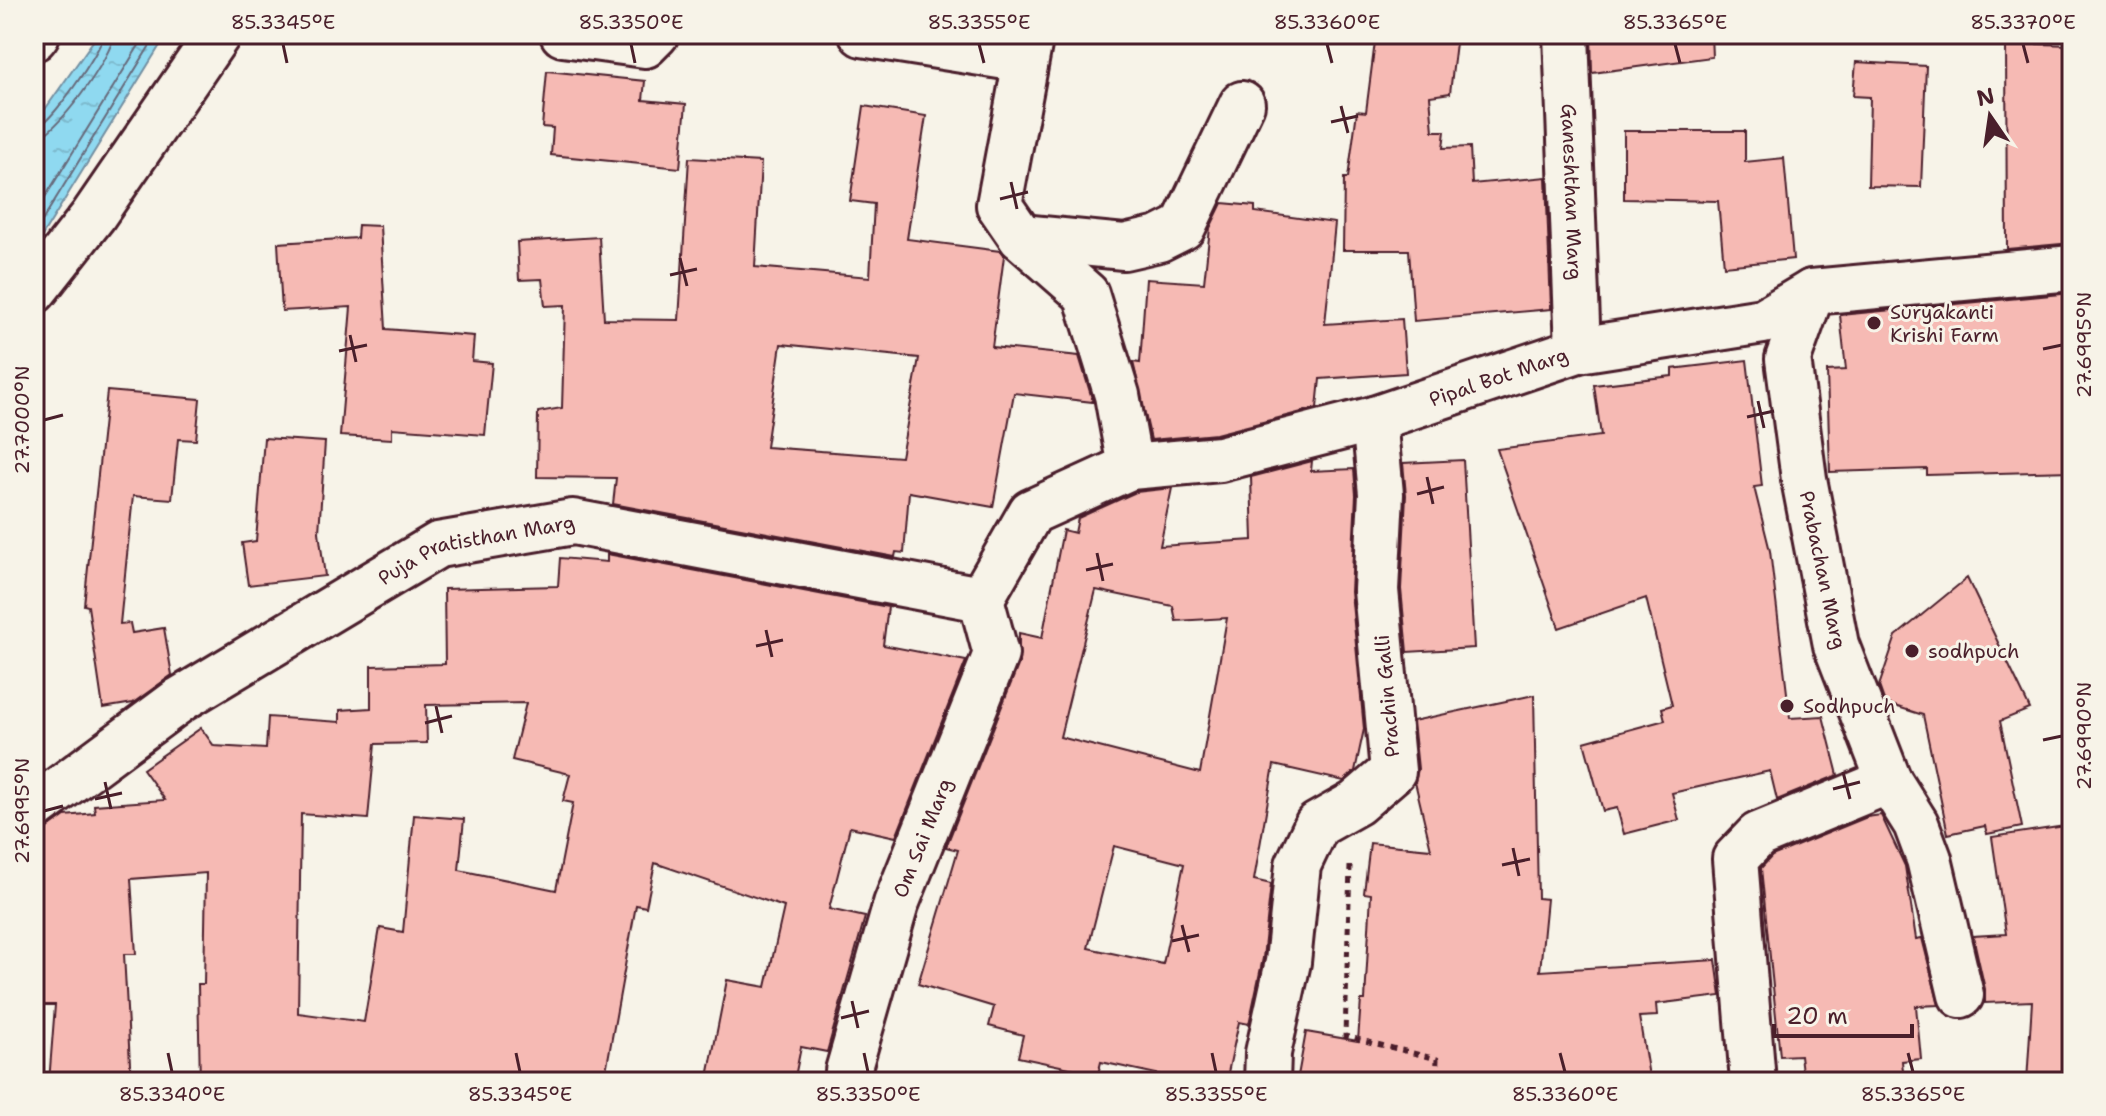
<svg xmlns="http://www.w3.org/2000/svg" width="2106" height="1116" font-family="'Shantell Sans',sans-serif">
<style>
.water{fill:url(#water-ripples);stroke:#738fa1;stroke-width:2}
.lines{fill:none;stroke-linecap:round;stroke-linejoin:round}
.shore{stroke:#66697a;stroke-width:2}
.building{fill:#f6bab4;stroke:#4a1f2b;stroke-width:2;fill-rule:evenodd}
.minor-casing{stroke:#4a1f2b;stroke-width:50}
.path{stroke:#4a1f2b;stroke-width:5;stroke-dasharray:6 6;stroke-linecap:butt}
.minor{stroke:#f7f3e8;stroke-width:44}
.ticks{fill:none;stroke:#4a1f2b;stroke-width:3}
.poi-dot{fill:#4a1f2b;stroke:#f7f3e8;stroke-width:3}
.labels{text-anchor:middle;stroke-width:6;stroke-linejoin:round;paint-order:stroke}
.street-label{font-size:20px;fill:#4a1f2b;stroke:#f7f3e8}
.poi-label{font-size:20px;fill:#4a1f2b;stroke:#f7f3e8;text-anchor:start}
.neatline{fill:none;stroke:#4a1f2b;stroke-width:3}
.ticks-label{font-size:20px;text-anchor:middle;fill:#4a1f2b}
</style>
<defs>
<pattern id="water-ripples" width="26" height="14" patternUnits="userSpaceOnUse" patternTransform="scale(2)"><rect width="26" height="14" fill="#8fd9f0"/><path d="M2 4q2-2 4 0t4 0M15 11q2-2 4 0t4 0" fill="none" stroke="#7dbace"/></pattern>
</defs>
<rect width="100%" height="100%" fill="#f7f3e8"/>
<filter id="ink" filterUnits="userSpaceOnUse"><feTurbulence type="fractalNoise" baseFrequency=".0125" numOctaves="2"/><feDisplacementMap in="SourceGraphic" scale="16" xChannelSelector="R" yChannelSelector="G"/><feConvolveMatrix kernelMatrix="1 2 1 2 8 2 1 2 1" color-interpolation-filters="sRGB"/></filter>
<g filter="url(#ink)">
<polygon class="water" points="98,34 167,34 34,249 34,125"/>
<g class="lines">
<g class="shore">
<path d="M34 129C49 127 102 50 104 34"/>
<path d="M34 139C55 138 113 55 114 34"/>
<polyline points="34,215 146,34"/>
<polyline points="34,234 157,34"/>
</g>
</g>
<g class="building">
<polygon points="1376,34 1457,34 1450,93 1430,96 1433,131 1445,131 1443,148 1470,147 1472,184 1546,177 1551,309 1414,321 1409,250 1343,250 1344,178 1348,178 1357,111 1366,112"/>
<polygon points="1591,34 1711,34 1712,57 1592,73"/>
<polygon points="2006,43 2072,45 2072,243 2007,249"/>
<polygon points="1856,62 1926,66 1921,187 1868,186 1870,97 1853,96"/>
<polygon points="547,71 645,81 643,100 686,104 680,168 551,155 553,128 542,127"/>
<path d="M864 106 926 116 907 239 1000 251 1004 256 992 347 1079 356 1093 402 1014 393 993 507 909 492 904 553 896 552 895 557 613 504 616 478 537 477 538 412 562 408 565 305 545 306 542 279 519 280 517 242 599 237 604 319 679 320 689 158 761 162 755 267 870 277 874 204 850 201ZM781 344 919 358 901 457 766 447Z"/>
<polygon points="1624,131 1745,131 1745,162 1784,158 1793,259 1724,266 1718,201 1624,199"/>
<polygon points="1222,203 1255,206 1255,212 1335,223 1325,324 1402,319 1406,373 1320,379 1317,408 1216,434 1151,440 1133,362 1140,363 1146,279 1204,283 1210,228"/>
<polygon points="358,225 380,226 386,329 474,336 472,361 492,363 485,435 392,428 392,439 340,436 351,307 282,311 278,243 357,238"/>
<polygon points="2072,293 2072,471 1927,475 1927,469 1830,472 1827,371 1846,370 1840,315"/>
<polygon points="1747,360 1762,486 1754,487 1770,551 1790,718 1823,716 1838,775 1777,800 1770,771 1672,793 1679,820 1624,834 1617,808 1603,811 1584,742 1665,720 1662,708 1672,705 1646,598 1559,628 1497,449 1601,436 1594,385 1672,376 1672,369"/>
<polygon points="107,391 200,399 196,440 178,439 172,499 133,496 120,624 130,623 132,633 164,628 172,675 133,703 103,708 88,606 84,605"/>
<polygon points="264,438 325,442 319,532 325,576 248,585 242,543 256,541"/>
<polygon points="1463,460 1474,648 1407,652 1401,589 1406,495 1403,463"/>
<path d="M1312 461 1311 471 1354 469 1356 495 1351 592 1364 729 1355 771 1344 781 1274 765 1254 880 1271 884 1263 958 1249 1024 1239 1022 1226 1082H1193L1101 1062 1098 1074 1018 1057 1023 1035 989 1026 994 1007 918 984 958 850 946 847 1019 663V633L1042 638 1063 530 1075 533 1078 518 1136 492 1172 488 1160 546 1253 540 1251 477ZM1096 590 1173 606 1176 621 1227 618 1200 773 1060 737ZM1114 846 1184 864 1163 964 1088 948Z"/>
<path d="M607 554 888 607 883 645 966 661 896 837 850 827 829 909 865 917 827 1052 801 1047 794 1082H733L708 1077 727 980 766 987 784 907 655 863 646 907 636 905 604 1082H200L198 984H204L206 873 131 879 136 954H124L131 1082H49L55 1005H34V833L48 828 65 816 95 813 94 805 165 800 143 769 201 728 214 746 266 749 268 717 340 722V710L371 708V666L445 664 444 589 558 586 560 558 607 562ZM526 703 512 760 570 774 563 801 573 803 556 890 459 870 464 819 414 815 403 932 380 928 364 1022 298 1013 301 814 368 819 375 744 427 743 426 705Z"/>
<polygon points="1967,578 2030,709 2000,721 2022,827 1987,834 1985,826 1948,834 1923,715 1885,703 1879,686 1896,636"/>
<polygon points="1534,695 1538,898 1547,899 1540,971 1716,960 1721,996 1656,1004 1657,1016 1639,1017 1650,1082 1307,1082 1308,1078 1298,1076 1306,1032 1358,1041 1361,1000 1365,1000 1371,894 1364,893 1370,843 1431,849 1415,782 1418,769 1413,721"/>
<polygon points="1881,815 1905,866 1916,939 1922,938 1939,1005 1916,1006 1921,1059 1902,1061 1904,1082 1855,1082 1855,1076 1803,1081 1800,1055 1780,1056 1761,868 1772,856 1867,817"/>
<polygon points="2072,825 2072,1082 2027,1082 2032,1001 1985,1003 1985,989 1973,936 2006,934 1992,837"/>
</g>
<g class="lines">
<g class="minor-casing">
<g id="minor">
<polyline points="563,34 645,45 656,34"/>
<polyline points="862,34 1025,60"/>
<polyline points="1031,34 999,205 1021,237 1086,294 1117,395 1130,467"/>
<path id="s1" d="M1566 34 1578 350"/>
<polyline points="34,38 37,34"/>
<polyline points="1021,237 1124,247 1159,239 1183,227 1242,104"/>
<polyline points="34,291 93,216 218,34"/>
<path id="s2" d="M981 599 1031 512 1130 467 1220 459 1374 419 1578 350 1763 321 1812 292 2072 268"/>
<polyline points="1889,781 1916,824 1929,859 1961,995"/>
<path id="s3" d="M34 808 181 699 438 545 573 522 981 599"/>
<path id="s4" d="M849 1082 848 1071 896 904 996 654 981 599"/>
<polyline points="1267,1082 1268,1053 1288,962 1298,865 1317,825 1356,803 1393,771 1376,590 1381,494 1374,419"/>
<polyline points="1753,1082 1735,859 1758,835 1889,781 1836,645 1804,479 1788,359 1812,292"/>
</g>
</g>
<polyline class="path" points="1350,866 1345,1036 1437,1059 1436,1082"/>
<use href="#minor" class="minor"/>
</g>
</g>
<path class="ticks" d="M283 44 287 63M631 44 635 63M979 44 984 63M1327 44 1332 63M1675 44 1680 63M2023 44 2028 63M1341 106 1348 133M1331 122 1358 116M1011 182 1017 209M1000 199 1028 192M680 258 687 286M670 275 697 269M350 335 356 362M2043 349 2062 345M339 351 367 345M1758 401 1764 428M1747 417 1774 411M44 420 63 415M1427 477 1433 504M1417 494 1444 487M1097 553 1103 581M1086 570 1113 564M766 630 772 657M756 646 783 640M436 706 442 733M425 723 452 716M2043 740 2062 736M1843 772 1850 799M105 782 111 809M1833 789 1860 782M95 799 122 793M44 811 63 806M1513 848 1519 876M1502 865 1530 859M1182 925 1189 952M1172 941 1199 935M852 1001 858 1028M841 1018 869 1011M168 1053 172 1072M516 1053 520 1072M864 1053 868 1072M1212 1053 1216 1072M1560 1053 1565 1072M1908 1053 1913 1072"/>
<g class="poi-dot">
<circle cx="1874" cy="323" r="8"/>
<circle cx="1912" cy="651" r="8"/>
<circle cx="1787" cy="706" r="8"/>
</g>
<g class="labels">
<g class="street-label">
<text dy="7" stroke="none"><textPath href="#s1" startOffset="158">Ganeshthan Marg</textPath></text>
<text dy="7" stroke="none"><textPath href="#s2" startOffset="590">Pipal Bot Marg</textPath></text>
<text dy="7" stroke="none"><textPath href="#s3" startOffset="518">Puja Pratisthan Marg</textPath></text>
<text transform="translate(1823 570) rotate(78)" y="7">Prabachan Marg</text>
<text transform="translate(1387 696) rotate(-95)" y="7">Prachin Galli</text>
<text dy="7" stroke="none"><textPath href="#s4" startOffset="256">Om Sai Marg</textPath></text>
</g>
<g class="poi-label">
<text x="1890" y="319">Suryakanti<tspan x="1890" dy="23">Krishi Farm</tspan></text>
<text x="1928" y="658">sodhpuch</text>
<text x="1803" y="713">Sodhpuch</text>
</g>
</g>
<rect width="2106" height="1116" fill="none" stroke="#f7f3e8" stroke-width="88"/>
<g transform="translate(1990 116) rotate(347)" stroke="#f7f3e8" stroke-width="6" paint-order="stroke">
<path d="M0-6L14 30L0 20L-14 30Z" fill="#4a1f2b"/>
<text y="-12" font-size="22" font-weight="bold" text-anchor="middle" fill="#4a1f2b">N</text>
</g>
<path d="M1774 1024v12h138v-12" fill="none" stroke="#4a1f2b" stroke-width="4"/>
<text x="1786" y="1024" font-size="24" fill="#4a1f2b" stroke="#f7f3e8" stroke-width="6" paint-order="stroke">20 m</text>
<rect x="44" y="44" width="2018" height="1028" class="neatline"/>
<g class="ticks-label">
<text x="283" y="29">85.3345°E</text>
<text x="631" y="29">85.3350°E</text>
<text x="979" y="29">85.3355°E</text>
<text x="1327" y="29">85.3360°E</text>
<text x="1675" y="29">85.3365°E</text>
<text x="2023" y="29">85.3370°E</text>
<text transform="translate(2084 345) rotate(-90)" y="7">27.6995°N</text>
<text transform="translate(22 420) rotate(-90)" y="7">27.7000°N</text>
<text transform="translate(2084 736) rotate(-90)" y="7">27.6990°N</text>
<text transform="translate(22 811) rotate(-90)" y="7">27.6995°N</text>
<text x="172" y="1101">85.3340°E</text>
<text x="520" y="1101">85.3345°E</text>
<text x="868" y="1101">85.3350°E</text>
<text x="1216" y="1101">85.3355°E</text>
<text x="1565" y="1101">85.3360°E</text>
<text x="1913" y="1101">85.3365°E</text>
</g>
</svg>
